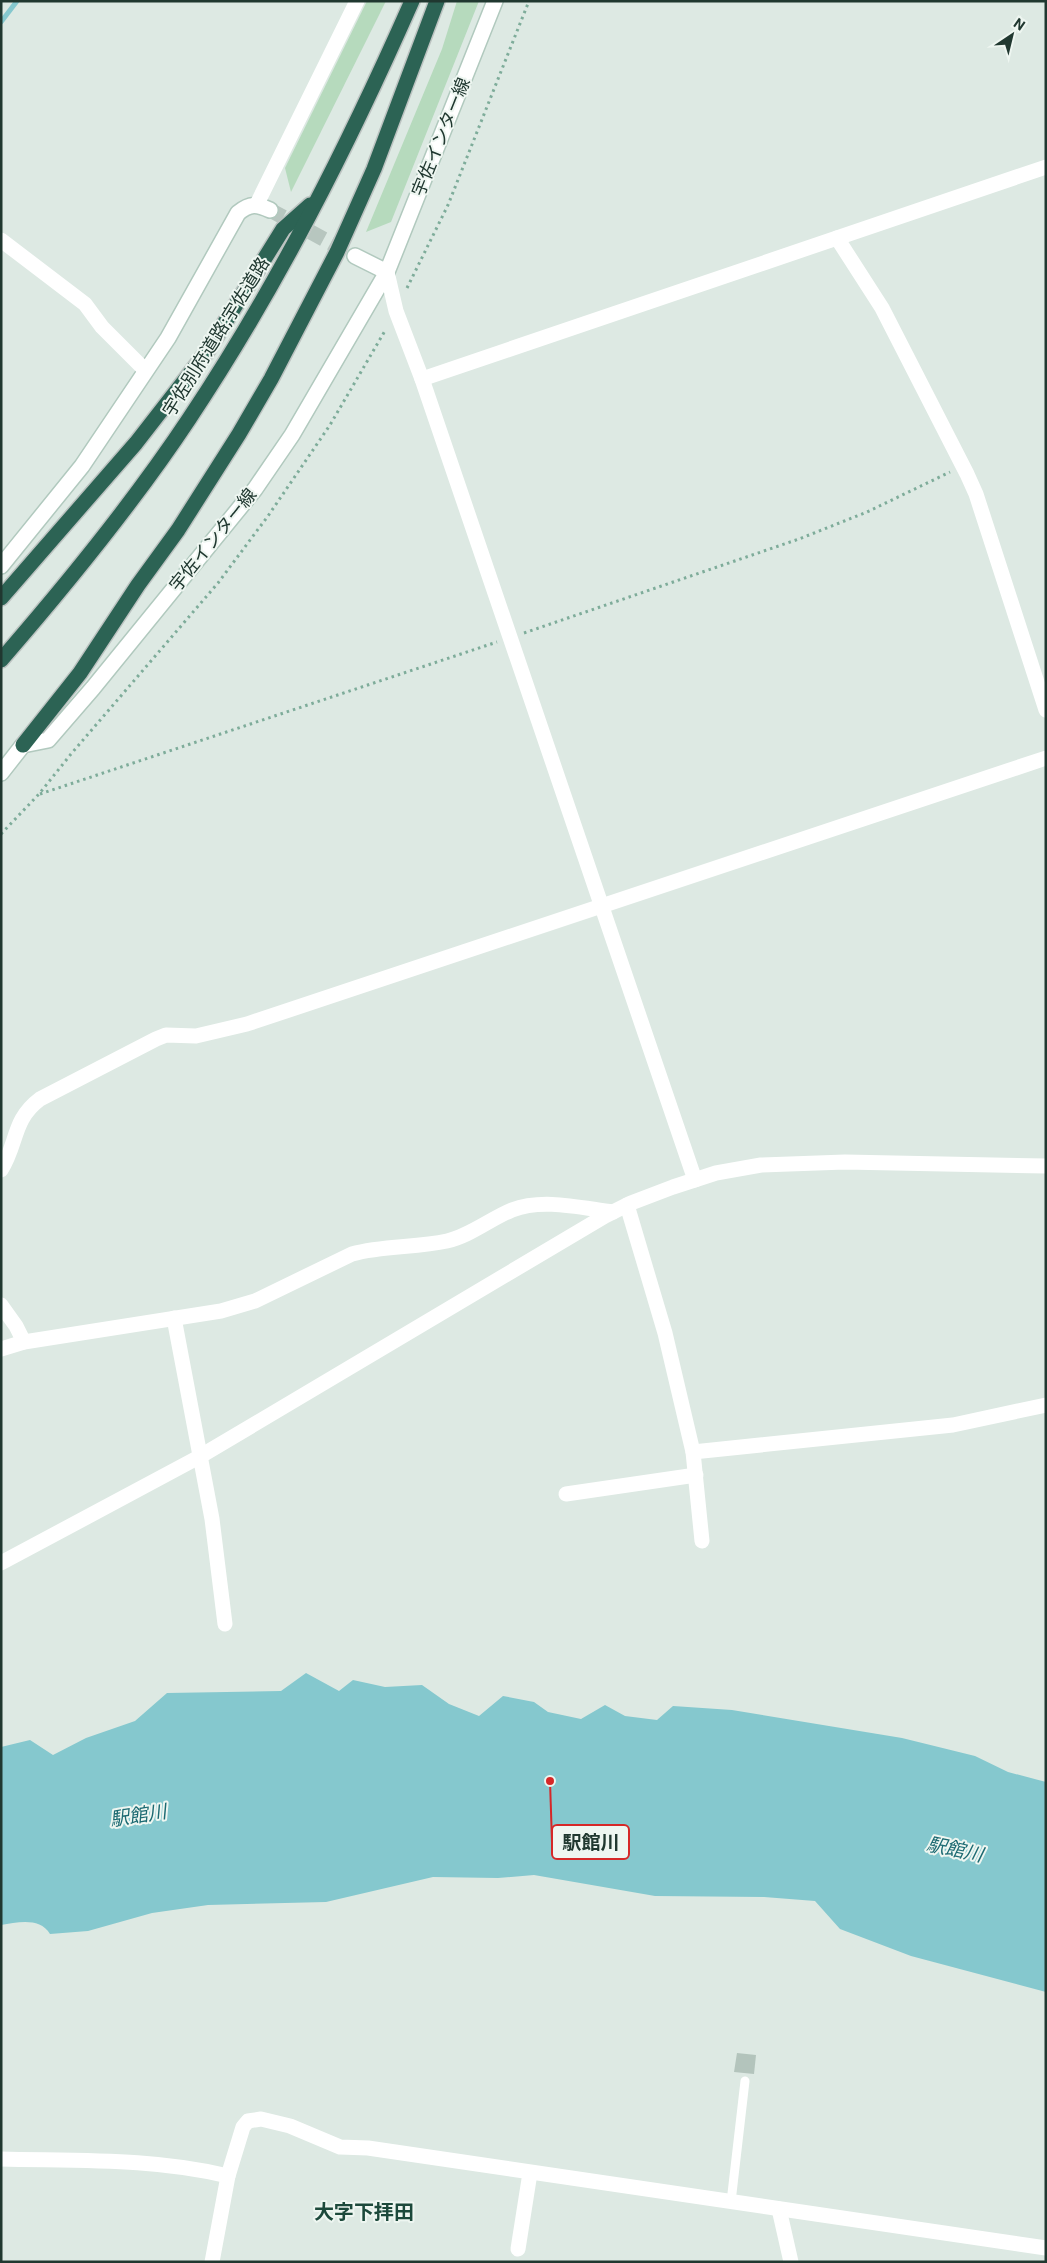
<svg xmlns="http://www.w3.org/2000/svg" width="1047" height="2263" font-family="Roboto,'Noto Sans JP',sans-serif">
<style>
.green{fill:#b6dabd}
.water{fill:#85c8ce}
.lines{fill:none;stroke-linecap:round;stroke-linejoin:round}
.stream{stroke:#85c8ce;stroke-width:5}
.building{fill:#b3c4bc}
.secondary-tunnel{stroke:#b7c6bf;stroke-width:15;stroke-dasharray:15 8;stroke-linecap:butt}
.secondary-casing{stroke:#b1c9be;stroke-width:18}
.motorway-casing{stroke:#bcc3c1;stroke-width:18}
.path{stroke:#7eac9a;stroke-width:3;stroke-dasharray:2.5 4;stroke-linecap:butt}
.service{stroke:#fff;stroke-width:9}
.minor{stroke:#fff;stroke-width:15}
.tertiary{stroke:#fff;stroke-width:15}
.secondary{stroke:#fff;stroke-width:15}
.motorway{stroke:#2c6354;stroke-width:15}
.labels{text-anchor:middle;stroke-width:4;stroke-linejoin:round;paint-order:stroke}
.street-label{font-size:18px;fill:#203830;stroke:#eef6f1}
.water-label{font-size:19px;font-style:italic;fill:#1c6a72;stroke:#eef6f1}
.quarter-label{font-size:20px;font-weight:bold;fill:#1c493b;stroke:#eef6f1}
.leader{fill:none;stroke:#d62828;stroke-width:2}
.callout-dot{fill:#d62828;stroke:#eef6f1;stroke-width:2}
.callout{fill:#eef6f1;stroke:#d62828;stroke-width:2}
.callout-label{font-size:19px;text-anchor:middle;font-weight:bold;fill:#203830}
</style>
<rect width="100%" height="100%" fill="#dde9e3"/>
<g class="green">
<polygon points="367,1 386,1 291,192 285,168"/>
<polygon points="457,1 479,1 391,222 366,232 442,49"/>
</g>
<path class="water" d="M306 1673 339 1691 353 1680 385 1687 422 1685 449 1704 479 1716 503 1696 534 1702 548 1712 581 1719 605 1705 625 1716 657 1720 673 1706 732 1710 902 1738 975 1756 1008 1772 1046 1782V1992L911 1956 840 1929 815 1901 764 1897 655 1896 534 1875 498 1878 433 1877 326 1902 208 1905 152 1913 88 1931 50 1934C40 1917 18 1922 1 1925V1747L30 1740 53 1755 86 1738 135 1721 167 1693 281 1691Z"/>
<g class="lines">
<polyline class="stream" points="1,22 17,1"/>
</g>
<polygon class="building" points="737,2053 756,2055 754,2074 734,2072"/>
<g class="lines">
<polyline class="secondary-tunnel" points="270,210 355,256"/>
<g class="secondary-casing">
<g id="secondary">
<polyline points="355,256 387,272"/>
<path d="M1 566 82 466 168 338 238 213C250 203 257 204 270 210"/>
<polyline points="1,773 23,745 48,740 93,688 255,489 292,435 387,272 495,1"/>
</g>
</g>
<g class="motorway-casing">
<g id="motorway">
<polyline points="1,598 136,443 206,353 283,229 310,205"/>
<path d="M1 660C67 584 134 502 189 419 277 287 348 146 412 1"/>
<polyline points="23,745 80,673 138,585 178,530 239,434 271,379 337,252 374,169 437,1"/>
</g>
</g>
<g class="path">
<polyline points="407,288 448,205 529,1"/>
<polyline points="524,633 799,539 867,512 950,472"/>
<polyline points="40,794 497,642"/>
<polyline points="1,834 39,794 71,754 218,583 268,516 330,425 386,329"/>
</g>
<polyline class="service" points="731,2202 745,2081"/>
<g class="minor">
<polyline points="257,204 357,1"/>
<polyline points="837,238 882,308 967,474 976,494 1046,710"/>
<polyline points="1,240 85,304 102,327 145,370"/>
<polyline points="387,272 396,311 422,379 695,1180"/>
<polyline points="422,379 1046,167"/>
<path d="M1 1170C18 1143 12 1120 40 1099L156 1039 166 1035 196 1036 247 1024 1046 758"/>
<polyline points="627,1205 665,1333 693,1452 702,1541"/>
<polyline points="1,1305 16,1326 24,1342"/>
<polyline points="174,1318 212,1519 225,1624"/>
<path d="M1 1349 24 1342 221 1311 255 1301 352 1254C383 1245 416 1248 447 1241 470 1236 490 1219 512 1210 543 1198 581 1208 613 1212"/>
<polyline points="693,1452 953,1425 1046,1405"/>
<polyline points="566,1494 696,1475"/>
<path d="M1 2159C77 2161 155 2158 228 2176"/>
<polyline points="779,2209 791,2262"/>
<polyline points="518,2249 530,2173"/>
<polyline points="212,2262 228,2176 243,2127 248,2121 261,2119 290,2126 340,2147 368,2148 1046,2248"/>
</g>
<polyline class="tertiary" points="1,1563 199,1457 605,1216 631,1203 673,1187 716,1173 761,1165 845,1162 1046,1166"/>
<use href="#secondary" class="secondary"/>
<use href="#motorway" class="motorway"/>
</g>
<g class="labels">
<g class="street-label">
<text transform="translate(441 137) rotate(-68)" y="6">宇佐インター線</text>
<text transform="translate(216 337) rotate(-58)" y="6">宇佐別府道路;宇佐道路</text>
<text transform="translate(213 540) rotate(-51)" y="6">宇佐インター線</text>
</g>
<g class="water-label">
<text transform="translate(138 1815) rotate(-9)" y="7">駅館川</text>
<text transform="translate(955 1849) rotate(12)" y="7">駅館川</text>
</g>
<g class="quarter-label">
<text x="364" y="2219">大字下拝田</text>
</g>
</g>
<path class="leader" d="M550 1781L552 1842"/>
<circle class="callout-dot" cx="550" cy="1781" r="5"/>
<rect class="callout" x="552" y="1825" width="77" height="34" rx="5"/>
<g class="callout-label">
<text x="591" y="1849">駅館川</text>
</g>
<rect width="1047" height="2263" fill="none" stroke="#203830" stroke-width="5"/>
<g transform="translate(1012 35) rotate(35)" stroke="#eef6f1" stroke-width="4" paint-order="stroke">
<path d="M0-4L9 19L0 12L-9 19Z" fill="#203830"/>
<text y="-8" font-size="14" font-weight="bold" text-anchor="middle" fill="#203830">N</text>
</g>
</svg>
